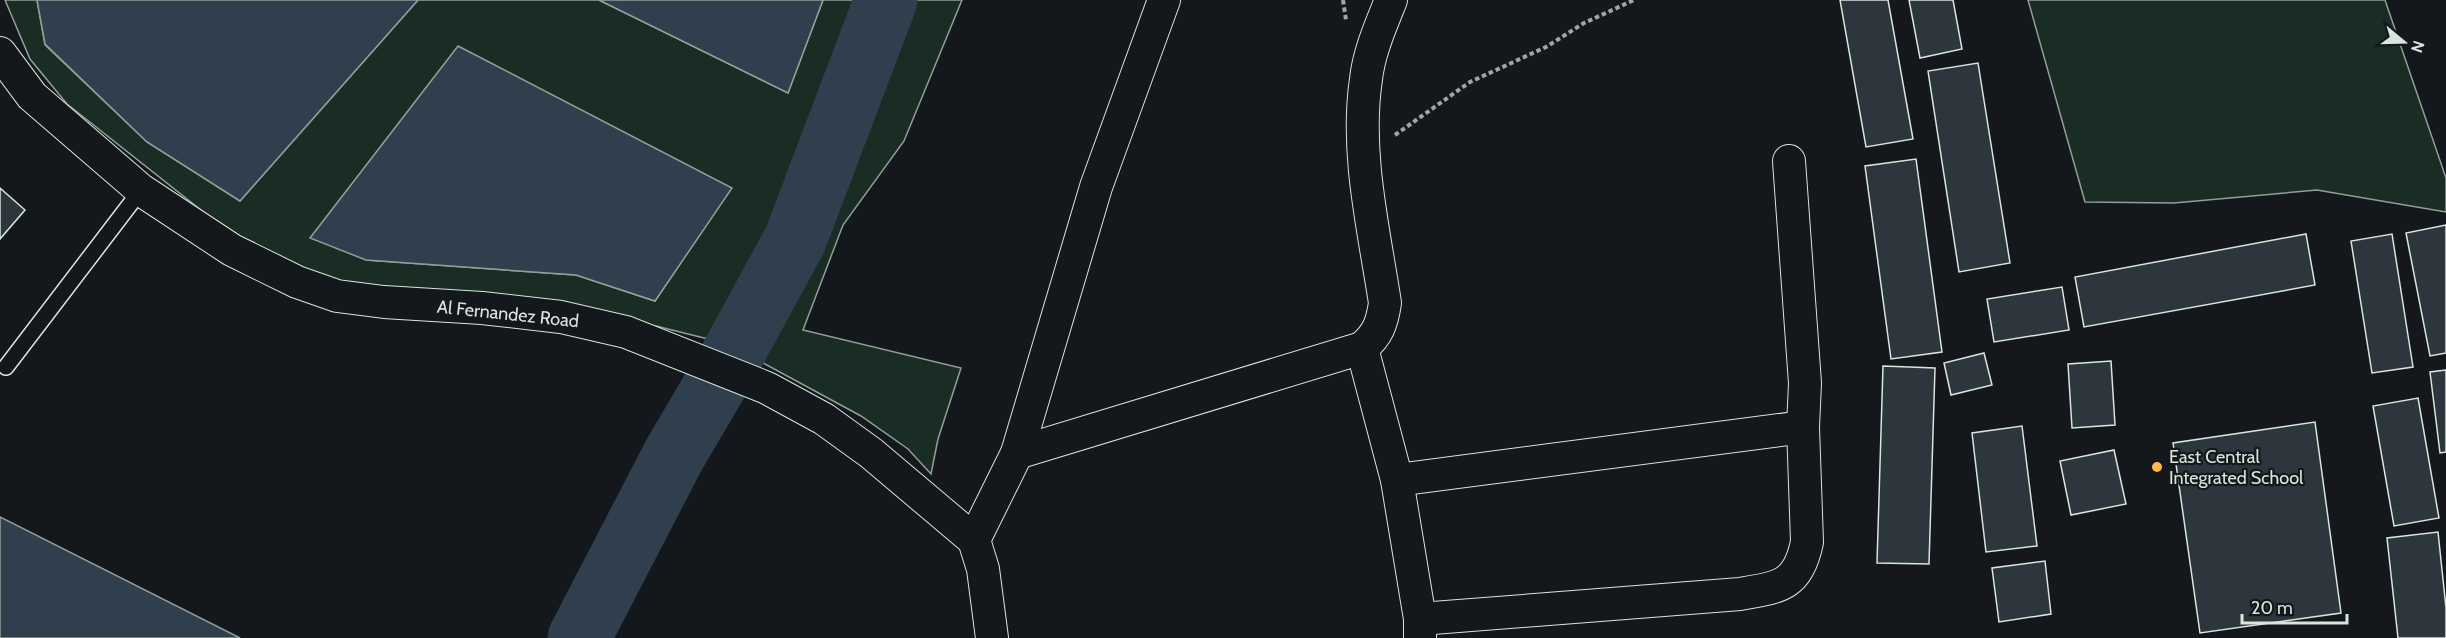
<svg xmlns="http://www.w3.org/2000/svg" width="2446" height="638" font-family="Cabin,sans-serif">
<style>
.green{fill:#1a2d24;stroke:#939e99;stroke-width:1.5;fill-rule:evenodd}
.water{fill:#2f3f4d;stroke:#939e99;stroke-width:1.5}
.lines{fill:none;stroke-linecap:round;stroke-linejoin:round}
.river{stroke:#2f3f4d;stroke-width:63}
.building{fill:#2c363c;stroke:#d8e6dc;stroke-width:1.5}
.lane-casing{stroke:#d8e6dc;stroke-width:18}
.street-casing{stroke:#d8e6dc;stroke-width:34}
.path{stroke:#9da8a2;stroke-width:4;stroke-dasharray:4.5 3;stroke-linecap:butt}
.lane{stroke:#14181c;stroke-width:15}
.street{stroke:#14181c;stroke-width:32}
.poi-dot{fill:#ffb74d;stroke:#14181c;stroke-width:2}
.labels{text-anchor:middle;stroke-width:4.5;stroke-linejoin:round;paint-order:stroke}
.street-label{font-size:18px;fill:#d8e6dc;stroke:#14181c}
.poi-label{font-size:18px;fill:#d8e6dc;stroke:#14181c;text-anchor:start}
</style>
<rect width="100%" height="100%" fill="#14181c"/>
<g class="green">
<path d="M5 0H37L45 45 147 142 240 201 418 0H599L788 93 823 0H962L904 141 843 225 803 330 961 368 938 439 931 474 908 449 861 416 728 344 656 326 349 289 239 240 67 104 30 59ZM731 188 655 301 576 275 366 260Z"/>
<polygon points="2028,0 2385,0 2446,178 2446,212 2317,190 2174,203 2085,202"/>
</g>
<g class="water">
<polygon points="37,0 418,0 240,201 147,142 45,44"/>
<polygon points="599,0 823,0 788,93"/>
<polygon points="458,46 732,188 655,301 576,275 366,260 310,238"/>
<polygon points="0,517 240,638 0,638"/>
</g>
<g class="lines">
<polyline class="river" points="579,638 674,455 724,370 795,240 886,0"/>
</g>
<g class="building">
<polygon points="1840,0 1888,0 1913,139 1866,147"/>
<polygon points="1909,0 1953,0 1962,49 1920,58"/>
<polygon points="1978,63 2010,263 1959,272 1928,71"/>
<polygon points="1916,159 1942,352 1891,359 1865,166"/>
<polygon points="0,188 25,210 0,239"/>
<polygon points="2446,225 2446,353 2430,356 2406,233"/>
<polygon points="2306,234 2315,285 2084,327 2075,277"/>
<polygon points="2392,234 2413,367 2372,373 2351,241"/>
<polygon points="2062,287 2069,330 1994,342 1987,299"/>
<polygon points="1984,353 1992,385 1951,395 1944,363"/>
<polygon points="2111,361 2115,425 2072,428 2068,364"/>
<polygon points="1883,366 1935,368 1929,564 1877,563"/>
<polygon points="2446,370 2446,452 2440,453 2430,372"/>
<polygon points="2418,398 2439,518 2394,526 2373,406"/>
<polygon points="2315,422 2341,613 2200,633 2173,443"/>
<polygon points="2022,426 2037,546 1986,552 1972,433"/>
<polygon points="2114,450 2126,504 2071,515 2060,461"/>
<polygon points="2438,532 2446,608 2446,638 2398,638 2387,538"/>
<polygon points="2045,561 2051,614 1999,622 1992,568"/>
</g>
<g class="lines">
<g class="lane-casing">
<polyline id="lane" points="6,367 141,190"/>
</g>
<g class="street-casing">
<g id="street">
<polyline points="0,53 32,96 141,190 232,250 297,282 337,296 384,302 482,308 561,317 626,332 767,388 824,419 871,453 974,540 983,569 992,638"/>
<polyline points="1362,348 1397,480 1420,619 1420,638"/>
<path d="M1017 453 1362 348C1378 335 1382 323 1385 303 1374 230 1355 153 1366 79 1369 52 1381 25 1391 0"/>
<polyline points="1397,480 1803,427"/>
<polyline points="974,540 1017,453 1096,187 1164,0"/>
<path d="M1420 619 1740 594C1780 587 1798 586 1807 542L1803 427 1805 383 1789 161"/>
</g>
</g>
<g class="path">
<polyline points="1343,0 1346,20"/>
<polyline points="1395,135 1470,82 1546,47 1584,23 1634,0"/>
</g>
<use href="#lane" class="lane"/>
<use href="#street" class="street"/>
</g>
<circle class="poi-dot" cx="2157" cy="467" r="6"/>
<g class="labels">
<g class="street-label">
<text transform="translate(508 314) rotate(6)" y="6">Al Fernandez Road</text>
</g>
<g class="poi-label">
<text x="2169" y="463">East Central<tspan x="2169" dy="21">Integrated School</tspan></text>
</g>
</g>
<g transform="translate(2404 42) rotate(109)" stroke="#14181c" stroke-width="4.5" paint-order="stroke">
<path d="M0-4.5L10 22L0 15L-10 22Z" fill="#d8e6dc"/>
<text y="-9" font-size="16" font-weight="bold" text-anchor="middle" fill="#d8e6dc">N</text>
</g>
<path d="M2242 614v9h105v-9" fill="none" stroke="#d8e6dc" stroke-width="3"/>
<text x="2251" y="614" font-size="18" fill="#d8e6dc" stroke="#14181c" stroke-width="4.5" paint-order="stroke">20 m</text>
</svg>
